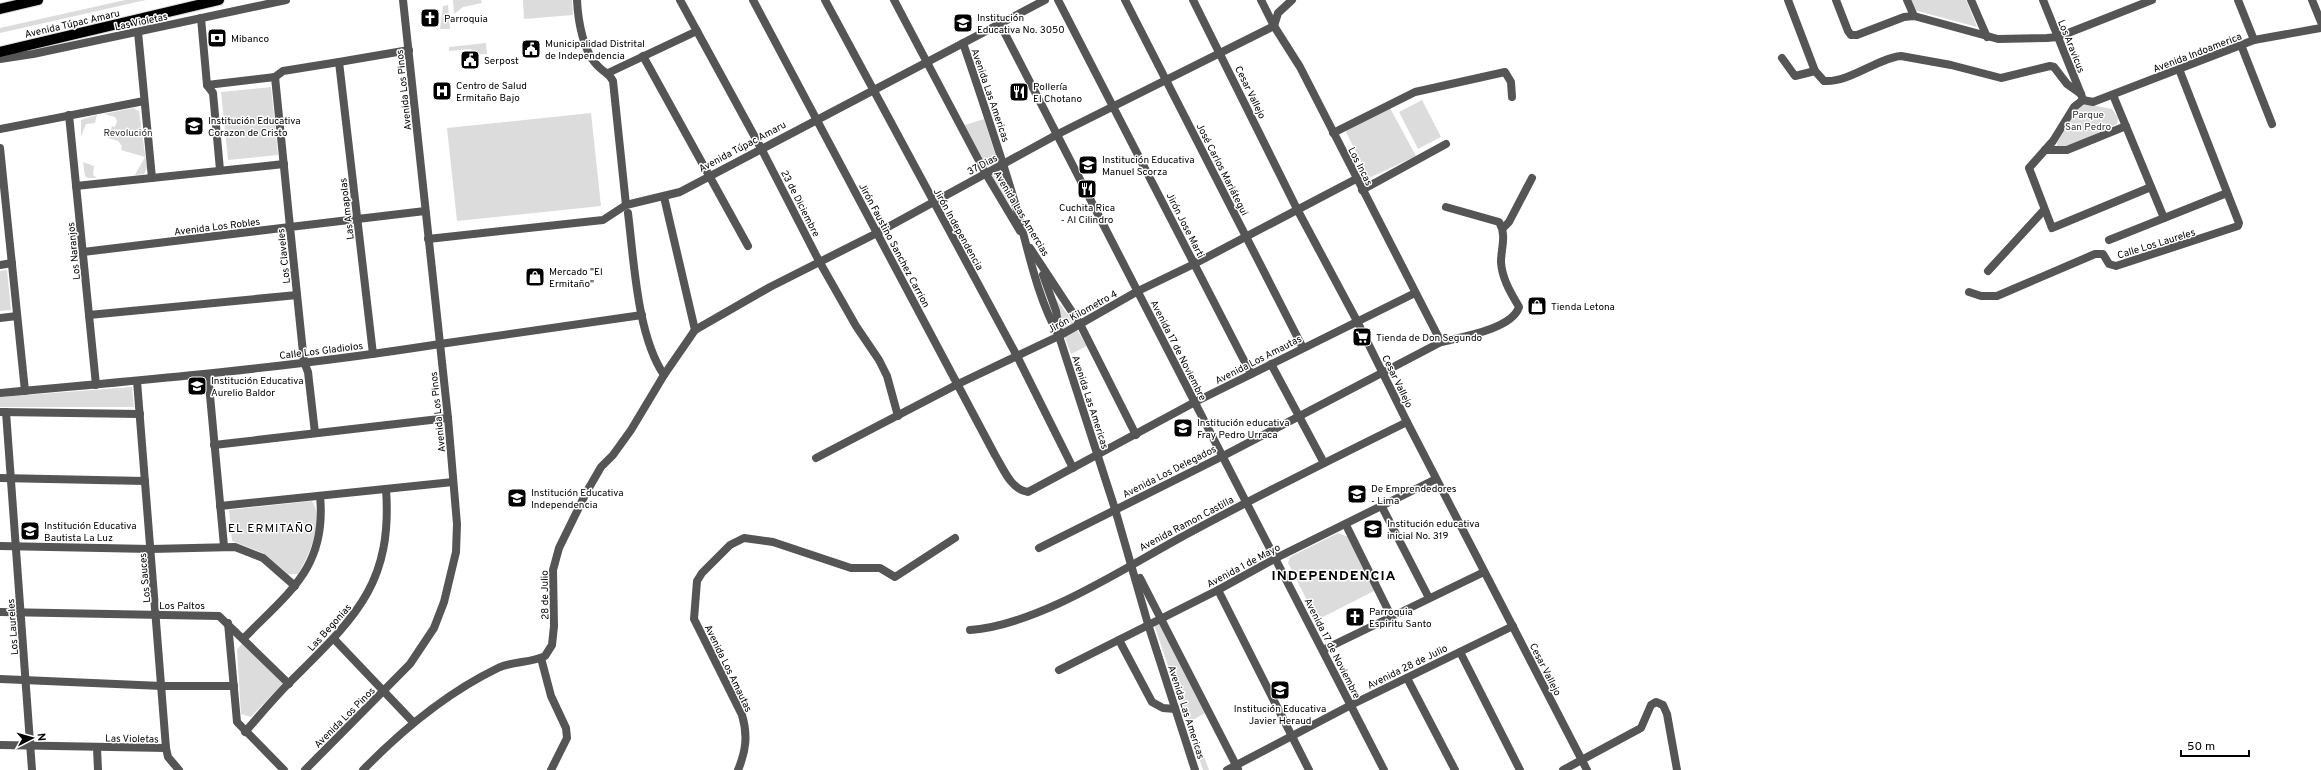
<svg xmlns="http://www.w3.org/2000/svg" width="2321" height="770" font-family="Overpass,sans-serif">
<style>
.green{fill:#dcdcdc}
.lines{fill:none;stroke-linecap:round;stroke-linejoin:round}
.primary-casing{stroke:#dbdbdb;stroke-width:12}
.pedestrian{stroke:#555;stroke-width:8}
.minor{stroke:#555;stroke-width:8}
.tertiary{stroke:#555;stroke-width:8}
.primary{stroke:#000;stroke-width:10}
.labels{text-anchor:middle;stroke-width:3;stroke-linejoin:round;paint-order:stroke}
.poi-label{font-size:10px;fill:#000;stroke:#fff;text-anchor:start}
.street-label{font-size:10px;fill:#000;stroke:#fff}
.park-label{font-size:10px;fill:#333;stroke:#fff}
.quarter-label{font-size:12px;letter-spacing:1px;fill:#000;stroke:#fff}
.district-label{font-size:14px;font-weight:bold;letter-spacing:1px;fill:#000;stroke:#fff}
</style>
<rect width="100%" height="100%" fill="#fff"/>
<g class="green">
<polygon points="125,0 146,0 0,33 0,28"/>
<polygon points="453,0 481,0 482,3 463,7 454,14"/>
<polygon points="523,0 572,0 573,15 524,19"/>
<polygon points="1910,0 1966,0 1977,27 1914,10"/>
<polygon points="448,5 450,29 440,29 443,6"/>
<polygon points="486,43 487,54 472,55 471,49 449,51 449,47"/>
<polygon points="271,87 278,155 228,160 221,92"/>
<polygon points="1422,100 1441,137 1418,149 1399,112"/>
<polygon points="2086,104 2112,109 2118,118 2117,124 2064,148 2057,146 2057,143 2077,109"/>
<polygon points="133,108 139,111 147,168 144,174 135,175 145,157 121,150 122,146 118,141 108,138 112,126 115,127 117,121 115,117 104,114"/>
<polygon points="1390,108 1416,156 1369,178 1346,132 1348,128"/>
<polygon points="591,113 601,206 457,221 447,128"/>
<polygon points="97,115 95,123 86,124 81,137 81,120"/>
<polygon points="984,119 997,160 985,167 962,126"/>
<polygon points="83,162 94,166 93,175 97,178 88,178 85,176"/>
<polygon points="1000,170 1009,203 989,175"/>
<polygon points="7,270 11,310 0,311 0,271"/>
<polygon points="1056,299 1074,323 1062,330"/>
<polygon points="1076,328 1087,346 1071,354 1064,335"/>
<polygon points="132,387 134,407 0,407 0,397"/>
<path d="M312 501C325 520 309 556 298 574H288L263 553 232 541 229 510Z"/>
<polygon points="1338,533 1349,537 1376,590 1317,620 1288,563 1290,557"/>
<polygon points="1160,621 1207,712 1191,721 1209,770 1203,770 1154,624"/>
<polygon points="243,642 283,683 251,717 241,714 237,650"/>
</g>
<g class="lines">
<g class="primary-casing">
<g id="primary">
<polyline points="0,9 38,0"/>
<polyline points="0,52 219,0"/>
</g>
</g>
<g class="pedestrian">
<polyline points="339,62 409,50"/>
<polyline points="1503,228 1509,222 1532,178"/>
</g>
<g class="minor">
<path d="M577 0C578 20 583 54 600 68 606 74 608 72 613 81L626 205"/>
<polyline points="680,0 762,150 819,261 856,326 879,360 887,376 898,416"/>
<path d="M753 0 995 455C1003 468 1011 490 1028 492L1195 402 1415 293"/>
<polyline points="825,0 1017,356 1073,468"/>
<polyline points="894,0 986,174 1020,231"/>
<polyline points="1058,0 1251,374"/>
<polyline points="1125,0 1303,348"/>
<polyline points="1193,0 1297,209 1357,321 1407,422 1587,770"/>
<polyline points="1261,0 1274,26 1300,67 1441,342"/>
<path d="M1788 0 1815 71 1824 81C1849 83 1878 58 1901 56L1951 65 2001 78 2050 66 2054 67 2067 84 2081 94"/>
<polyline points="1836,0 1848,31 1851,35 1857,35 1904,17 1914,16 1998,39 2047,38 2058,37 2152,0"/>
<polyline points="1907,0 1914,16"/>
<polyline points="1971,0 1987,37"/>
<polyline points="2238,0 2254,40"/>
<polyline points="2312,0 2321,22"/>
<polyline points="201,18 207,85 213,93 220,170"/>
<polyline points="1000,24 1384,770"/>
<polyline points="138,32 152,178"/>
<path d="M963 43C981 96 999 149 1015 203 1028 248 1036 295 1059 336L1115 509 1148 624 1195 770"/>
<polyline points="2241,45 2272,124"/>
<polyline points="643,56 748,246"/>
<polyline points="1782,58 1795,76 1815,71"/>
<polyline points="608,73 697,31"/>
<polyline points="207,85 275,77 283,71 339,62 373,354"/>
<polyline points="2113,95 2164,218"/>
<polyline points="2083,100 2074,107 2053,141 2029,168 2052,228 2151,187"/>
<polyline points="69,115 96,385"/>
<polyline points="0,129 144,101"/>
<polyline points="1333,133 1415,92 1505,72 1511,82 1512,97"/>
<polyline points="0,148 25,391"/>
<polyline points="2045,150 2067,150 2126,126"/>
<polyline points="76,186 284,164"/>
<polyline points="1362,190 1446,144"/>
<polyline points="664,197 695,330"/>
<path d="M628 213C634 261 637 335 664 375"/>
<polyline points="2109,240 2227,193"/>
<polyline points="1030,248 1080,324 1136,435"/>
<polyline points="83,252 290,227 275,77"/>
<polyline points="0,265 12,263"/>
<polyline points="1988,271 2044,210"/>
<polyline points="1043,275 1056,311 1059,331"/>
<polyline points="1969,292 1981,296 1997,296 2095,254 2103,254 2109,264 2116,266 2238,226 2239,223 2179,69"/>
<polyline points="89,315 297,295"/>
<polyline points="0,318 17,316"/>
<polyline points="440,344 642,315"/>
<polyline points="304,362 308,372 315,433"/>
<polyline points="1271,364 1324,463"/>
<polyline points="208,374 224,546"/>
<polyline points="137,381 166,748 168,757 179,770"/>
<polyline points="0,412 140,414"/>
<polyline points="6,412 32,770"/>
<polyline points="214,445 448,418"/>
<polyline points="816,458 958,384 1059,336 1138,291 1194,264 1356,179"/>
<polyline points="0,478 145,481"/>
<polyline points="220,506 453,482"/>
<polyline points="1382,507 1429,598"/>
<polyline points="1346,525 1391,616"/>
<polyline points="0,546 151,549 235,547 263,558 295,586"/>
<path d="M1039 548 1223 456 1441 342C1462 337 1512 329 1519 307 1511 293 1502 279 1501 262 1501 248 1507 235 1499 222L1446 207"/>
<polyline points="1140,578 1238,769"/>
<polyline points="1218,590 1309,770"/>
<polyline points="0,612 219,616 289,684"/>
<polyline points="228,623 237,722 284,770"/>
<path d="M970 630C1040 625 1127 566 1189 533 1261 494 1334 458 1407 422"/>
<path d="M244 638C289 592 327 567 320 496"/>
<polyline points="334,639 413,722"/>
<polyline points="1119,640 1152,702 1163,708 1175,709"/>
<polyline points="1323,650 1484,572"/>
<polyline points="1460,652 1520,770"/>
<polyline points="541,658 551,696 566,728 567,738 551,770"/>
<polyline points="1059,670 1218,590 1276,558 1436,479"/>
<polyline points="1407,678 1455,770"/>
<polyline points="0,679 162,686 234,686"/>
<path d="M245 732C260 715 274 698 290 682 353 619 393 586 386 489"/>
<polyline points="0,745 166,748"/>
<polyline points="97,748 98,770"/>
<path d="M363 770C403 729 446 693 498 668 513 661 531 663 545 656L552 645 554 626 553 570 559 548 586 493 601 467 613 455 631 430 664 375 695 330 770 287 877 233 1058 134 1274 26 1278 13 1292 0"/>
<path d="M738 770C746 751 748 735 742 715L694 619 697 581 702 573 730 545 744 538 773 542 851 568H880L895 577 955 538"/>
<polyline points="1227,770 1351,705 1513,626"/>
<polyline points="1563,770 1641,728 1651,705 1656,702 1663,705 1667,714 1677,770"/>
</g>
<g class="tertiary">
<polyline points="2043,0 2081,94 2083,100 2093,102 2254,40 2321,28"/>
<polyline points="0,59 33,54 286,0"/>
<polyline points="428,239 603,220 626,205 680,192 1045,0"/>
<polyline points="304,362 290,227 425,211"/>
<path d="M0 393C147 380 294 367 440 344"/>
<polyline points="305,770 410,664 434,628 444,602 456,552 457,524 448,418 403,0"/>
</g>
<use href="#primary" class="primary"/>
</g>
<defs>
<g id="church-square" transform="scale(1)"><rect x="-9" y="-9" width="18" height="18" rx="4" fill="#000" stroke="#fff"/><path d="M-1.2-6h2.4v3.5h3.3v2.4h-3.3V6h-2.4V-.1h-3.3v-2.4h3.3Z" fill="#fff"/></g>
<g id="school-square" transform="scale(1)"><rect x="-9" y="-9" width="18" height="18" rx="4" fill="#000" stroke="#fff"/><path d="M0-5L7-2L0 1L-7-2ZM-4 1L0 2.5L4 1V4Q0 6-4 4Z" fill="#fff"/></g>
<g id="bank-square" transform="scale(1)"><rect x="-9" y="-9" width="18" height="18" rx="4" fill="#000" stroke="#fff"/><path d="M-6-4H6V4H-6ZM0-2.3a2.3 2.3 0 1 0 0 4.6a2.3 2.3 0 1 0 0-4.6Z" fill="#fff"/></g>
<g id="civic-square" transform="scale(1)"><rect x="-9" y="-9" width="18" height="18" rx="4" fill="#000" stroke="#fff"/><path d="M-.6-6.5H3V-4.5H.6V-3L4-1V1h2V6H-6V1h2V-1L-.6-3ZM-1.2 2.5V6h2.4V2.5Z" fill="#fff"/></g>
<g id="hospital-square" transform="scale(1)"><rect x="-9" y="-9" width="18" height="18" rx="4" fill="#000" stroke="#fff"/><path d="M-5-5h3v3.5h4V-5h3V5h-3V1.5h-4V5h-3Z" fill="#fff"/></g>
<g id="restaurant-square" transform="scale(1)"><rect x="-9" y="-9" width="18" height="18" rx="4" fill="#000" stroke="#fff"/><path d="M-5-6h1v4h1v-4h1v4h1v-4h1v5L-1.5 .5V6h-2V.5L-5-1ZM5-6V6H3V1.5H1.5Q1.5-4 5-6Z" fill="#fff"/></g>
<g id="shop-square" transform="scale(1)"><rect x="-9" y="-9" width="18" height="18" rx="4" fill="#000" stroke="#fff"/><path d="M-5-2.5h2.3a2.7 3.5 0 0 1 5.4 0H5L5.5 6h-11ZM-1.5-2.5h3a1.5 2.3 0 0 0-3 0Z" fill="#fff"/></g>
<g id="supermarket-square" transform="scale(1)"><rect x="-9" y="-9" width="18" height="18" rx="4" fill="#000" stroke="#fff"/><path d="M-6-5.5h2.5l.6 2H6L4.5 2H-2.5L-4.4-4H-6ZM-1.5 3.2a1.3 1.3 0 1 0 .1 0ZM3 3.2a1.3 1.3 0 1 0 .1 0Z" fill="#fff"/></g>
</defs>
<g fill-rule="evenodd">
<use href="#church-square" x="430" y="18"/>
<use href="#school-square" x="963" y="23"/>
<use href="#bank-square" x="217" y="38"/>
<use href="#civic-square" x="531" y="49"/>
<use href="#civic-square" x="470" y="60"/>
<use href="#hospital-square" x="442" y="91"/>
<use href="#restaurant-square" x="1019" y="92"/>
<use href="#school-square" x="194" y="126"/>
<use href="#school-square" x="1088" y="165"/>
<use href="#restaurant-square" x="1087" y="189"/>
<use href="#shop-square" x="535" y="277"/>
<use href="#shop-square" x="1537" y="306"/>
<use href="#supermarket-square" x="1362" y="337"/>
<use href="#school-square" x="197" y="386"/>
<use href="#school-square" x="1183" y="428"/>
<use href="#school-square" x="1357" y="494"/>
<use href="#school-square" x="517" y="498"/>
<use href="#school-square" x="1373" y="529"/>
<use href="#school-square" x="30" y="531"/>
<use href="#church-square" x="1355" y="617"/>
<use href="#school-square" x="1280" y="690"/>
</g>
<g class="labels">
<g class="poi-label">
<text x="977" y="21">Institución<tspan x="977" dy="12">Educativa No. 3050</tspan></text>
<text x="444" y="22">Parroquia</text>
<text x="231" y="42">Mibanco</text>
<text x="545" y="47">Municipalidad Distrital<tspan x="545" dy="12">de Independencia</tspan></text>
<text x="484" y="64">Serpost</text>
<text x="456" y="89">Centro de Salud<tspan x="456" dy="12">Ermitaño Bajo</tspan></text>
<text x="1033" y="90">Pollería<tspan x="1033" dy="12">El Chotano</tspan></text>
<text x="208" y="124">Institución Educativa<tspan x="208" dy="12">Corazon de Cristo</tspan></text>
<text x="1102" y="163">Institución Educativa<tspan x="1102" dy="12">Manuel Scorza</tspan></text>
<text x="1087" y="211" text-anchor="middle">Cuchita Rica<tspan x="1087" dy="12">- Al Cilindro</tspan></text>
<text x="549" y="275">Mercado "El<tspan x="549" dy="12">Ermitaño"</tspan></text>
<text x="1551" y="310">Tienda Letona</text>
<text x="1376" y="341">Tienda de Don Segundo</text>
<text x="211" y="384">Institución Educativa<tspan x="211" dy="12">Aurelio Baldor</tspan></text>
<text x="1197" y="426">Institución educativa<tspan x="1197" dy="12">Fray Pedro Urraca</tspan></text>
<text x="1371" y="492">De Emprendedores<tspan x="1371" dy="12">- Lima</tspan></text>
<text x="531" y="496">Institución Educativa<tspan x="531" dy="12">Independencia</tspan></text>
<text x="1387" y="527">Institución educativa<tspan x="1387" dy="12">inicial No. 319</tspan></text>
<text x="44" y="529">Institución Educativa<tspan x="44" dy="12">Bautista La Luz</tspan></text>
<text x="1369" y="615">Parroquia<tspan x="1369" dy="12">Espiritu Santo</tspan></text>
<text x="1280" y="712" text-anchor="middle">Institución Educativa<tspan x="1280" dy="12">Javier Heraud</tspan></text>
</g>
<g class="street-label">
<text transform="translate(141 21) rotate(-12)" y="4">Las Violetas</text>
<text transform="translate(72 23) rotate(-13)" y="4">Avenida Túpac Amaru</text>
<text transform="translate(2072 46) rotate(68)" y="4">Los Aravicus</text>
<text transform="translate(2197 52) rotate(-21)" y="4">Avenida Indoamerica</text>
<text transform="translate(403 90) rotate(-96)" y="4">Avenida Los Pinos</text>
<text transform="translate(1251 92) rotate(64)" y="4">Cesar Vallejo</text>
<text transform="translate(991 95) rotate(71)" y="4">Avenida Las Americas</text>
<text transform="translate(742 146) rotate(-28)" y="4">Avenida Túpac Amaru</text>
<text transform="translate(982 164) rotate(-28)" y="4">37 Dias</text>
<text transform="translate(1361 166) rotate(63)" y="4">Los Incas</text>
<text transform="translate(1223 169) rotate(63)" y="4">José Carlos Mariátegui</text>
<text transform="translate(801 203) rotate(63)" y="4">23 de Diciembre</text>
<text transform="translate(346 209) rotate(-97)" y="4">Las Amapolas</text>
<text transform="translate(1022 213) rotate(59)" y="4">Avenida Las Amercias</text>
<text transform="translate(1186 225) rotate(63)" y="4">Jirón Jose Marti</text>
<text transform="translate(217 226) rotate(-7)" y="4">Avenida Los Robles</text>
<text transform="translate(959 229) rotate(61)" y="4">Jirón Independencia</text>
<text transform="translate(2156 243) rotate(-17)" y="4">Calle Los Laureles</text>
<text transform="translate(895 245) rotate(62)" y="4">Jirón Faustino Sanchez Carrion</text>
<text transform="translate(73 251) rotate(-96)" y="4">Los Naranjos</text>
<text transform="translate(283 256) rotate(-96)" y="4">Los Claveles</text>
<text transform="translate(1082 311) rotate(-29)" y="4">Jirón Kilometro 4</text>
<text transform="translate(321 350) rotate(-7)" y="4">Calle Los Gladiolos</text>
<text transform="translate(1179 350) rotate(63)" y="4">Avenida 17 de Noviembre</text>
<text transform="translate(1258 359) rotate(-27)" y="4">Avenida Los Amautas</text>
<text transform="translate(1398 381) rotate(64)" y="4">Cesar Vallejo</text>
<text transform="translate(1091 402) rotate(72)" y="4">Avenida Las Americas</text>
<text transform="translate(437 412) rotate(-96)" y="4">Avenida Los Pinos</text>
<text transform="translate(1169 471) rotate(-27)" y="4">Avenida Los Delegados</text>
<text transform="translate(1186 523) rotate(-28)" y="4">Avenida Ramon Castilla</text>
<text transform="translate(1243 565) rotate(-28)" y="4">Avenida 1 de Mayo</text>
<text transform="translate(144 578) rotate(-95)" y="4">Los Sauces</text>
<text transform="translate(544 595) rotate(-91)" y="4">28 de Julio</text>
<text x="182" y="609">Los Paltos</text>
<text transform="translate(12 627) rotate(-94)" y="4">Los Laureles</text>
<text transform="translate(329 627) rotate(-48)" y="4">Las Begonias</text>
<text transform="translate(1333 648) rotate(63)" y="4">Avenida 17 de Noviembre</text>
<text transform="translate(1407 666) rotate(-26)" y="4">Avenida 28 de Julio</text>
<text transform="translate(729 668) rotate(64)" y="4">Avenida Los Amautas</text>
<text transform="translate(1546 669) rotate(63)" y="4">Cesar Vallejo</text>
<text transform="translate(1187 712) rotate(72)" y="4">Avenida Las Americas</text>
<text transform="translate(344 717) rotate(-45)" y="4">Avenida Los Pinos</text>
<text transform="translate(132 738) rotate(1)" y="4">Las Violetas</text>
</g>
<g class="park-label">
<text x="2088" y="118">Parque<tspan x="2088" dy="12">San Pedro</tspan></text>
<text x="128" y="136">Revolución</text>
</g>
<g class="quarter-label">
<text x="271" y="532">EL ERMITAÑO</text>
</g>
<g class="district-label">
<text x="1334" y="580">INDEPENDENCIA</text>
</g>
</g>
<g transform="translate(32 738) rotate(84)" stroke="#ffffff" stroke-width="3" paint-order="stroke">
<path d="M0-3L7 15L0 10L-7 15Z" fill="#000000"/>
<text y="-6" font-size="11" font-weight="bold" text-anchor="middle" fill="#000000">N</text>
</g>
<path d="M2181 750v6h68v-6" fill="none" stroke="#000000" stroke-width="2"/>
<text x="2187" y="750" font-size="12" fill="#000000" stroke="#ffffff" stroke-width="3" paint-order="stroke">50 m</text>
</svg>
